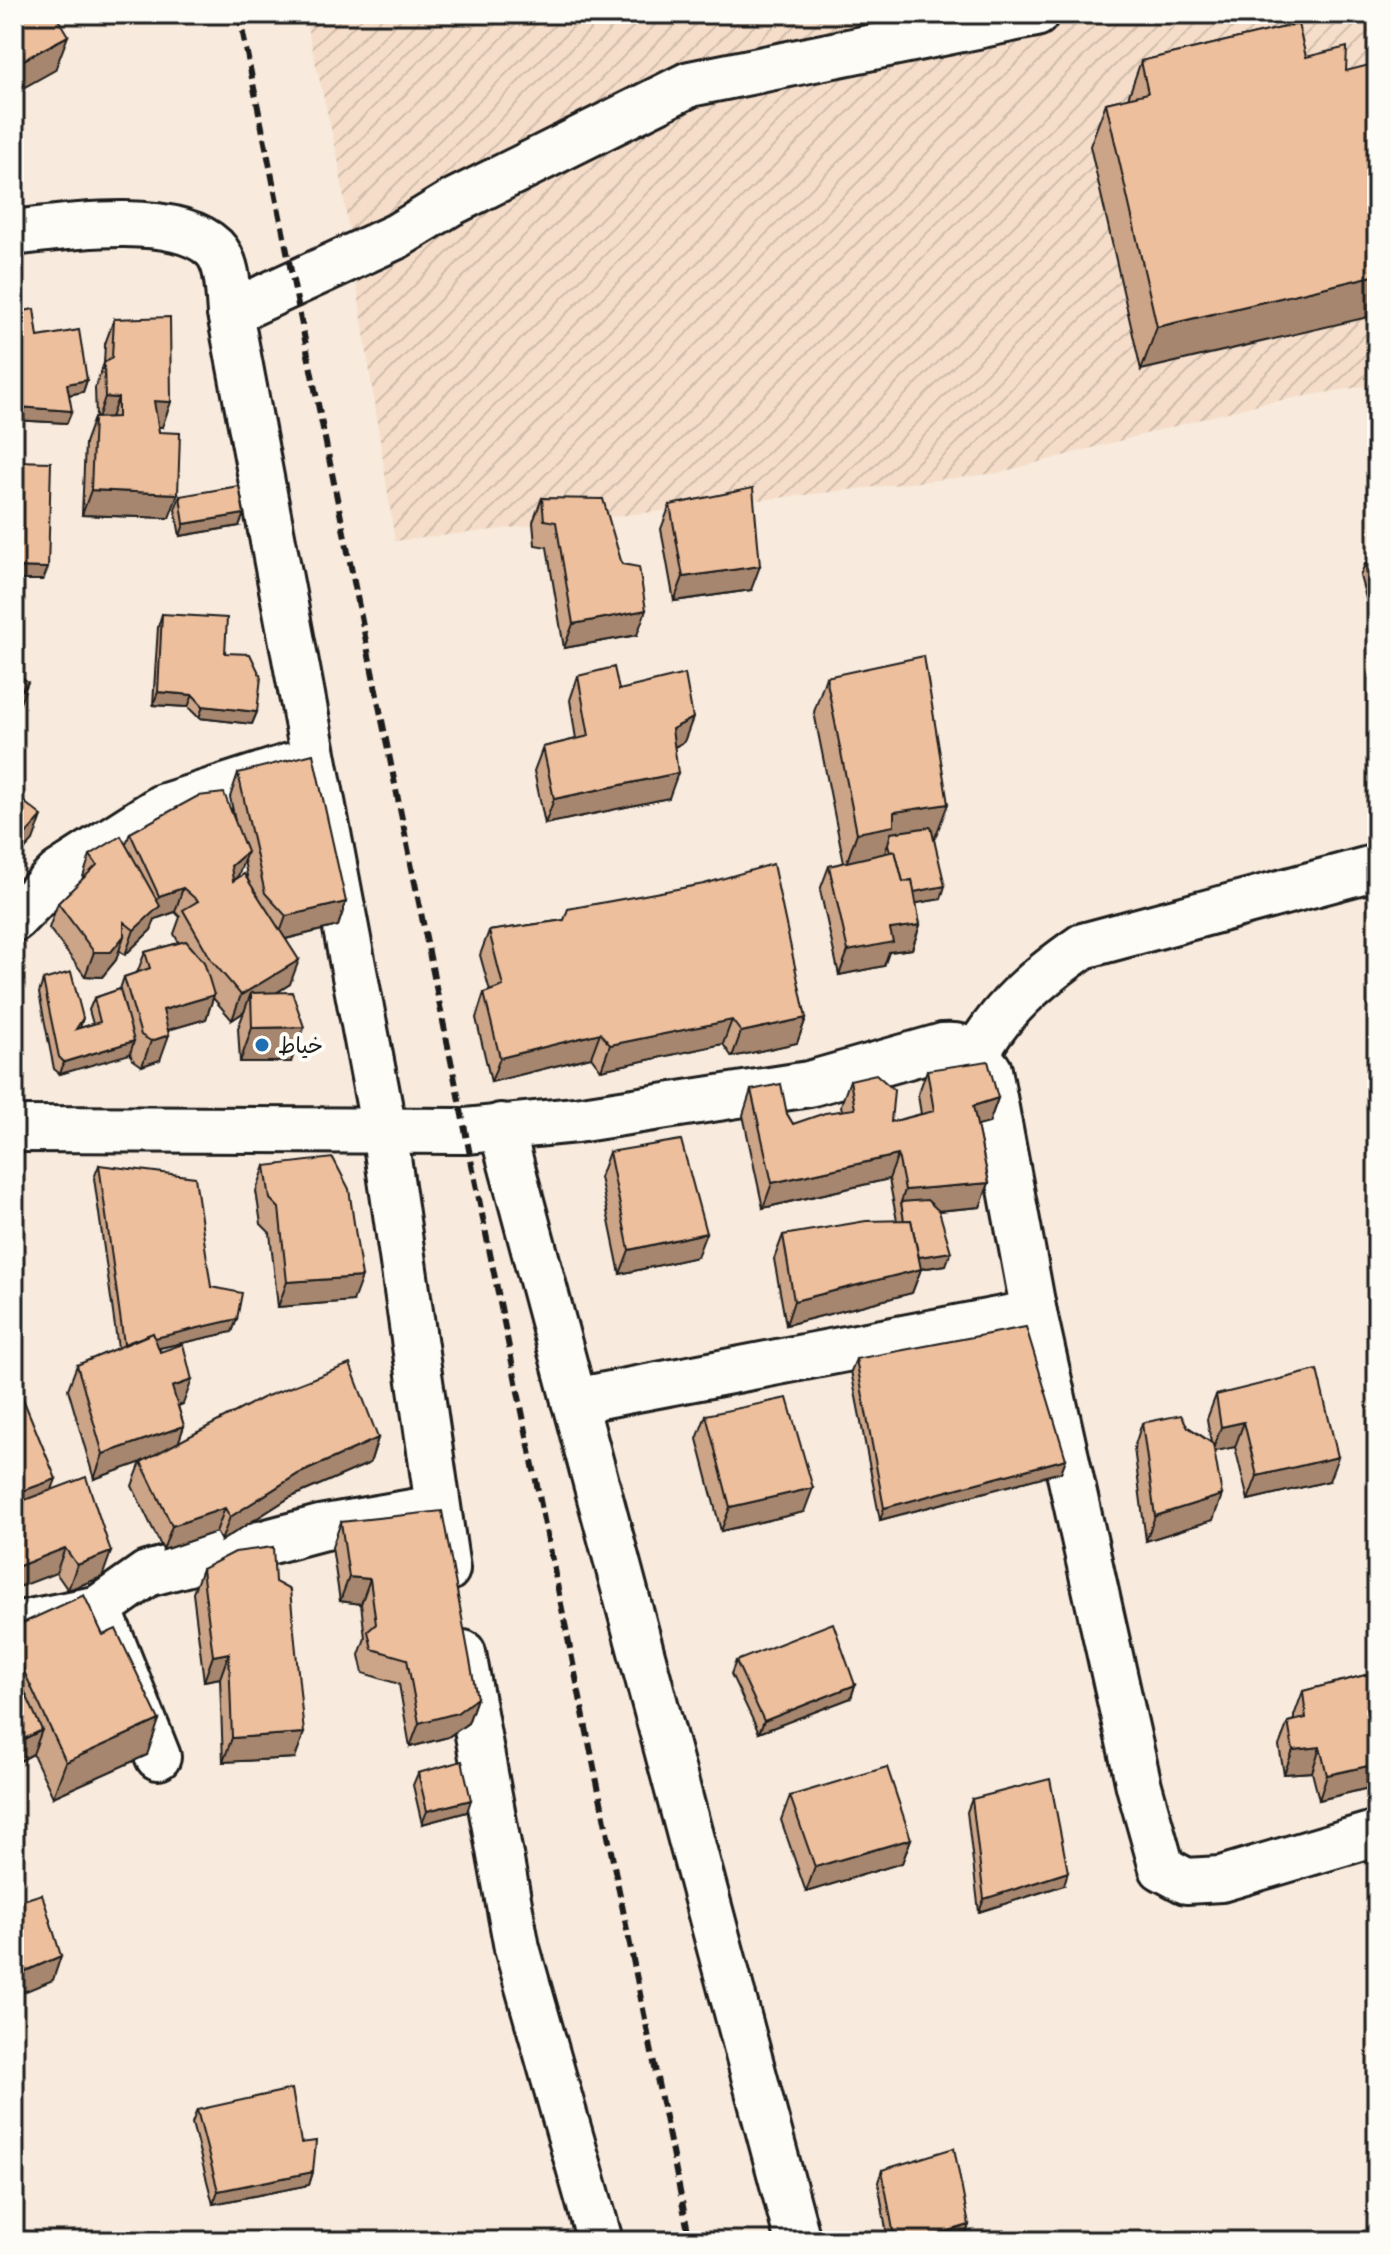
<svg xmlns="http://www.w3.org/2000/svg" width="1391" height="2255" font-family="'Shantell Sans','Playpen Sans Arabic',sans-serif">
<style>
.industrial{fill:url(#industrial-furrows)}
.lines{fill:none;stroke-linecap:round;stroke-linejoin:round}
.minor-casing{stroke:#1c1c1c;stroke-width:50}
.minor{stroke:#fdfcf7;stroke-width:44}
.rail{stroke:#1c1c1c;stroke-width:6;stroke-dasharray:12 6;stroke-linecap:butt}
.wall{fill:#cca487;stroke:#1c1c1c;stroke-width:2;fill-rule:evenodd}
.shaded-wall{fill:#a6866e;stroke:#1c1c1c;stroke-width:2}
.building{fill:#edbf9d;stroke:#1c1c1c;stroke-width:2}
.poi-dot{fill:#1f6fb2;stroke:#fdfcf7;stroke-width:3}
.labels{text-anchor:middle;stroke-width:8;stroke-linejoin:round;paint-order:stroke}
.poi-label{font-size:22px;fill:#1c1c1c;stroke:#fdfcf7;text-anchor:start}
</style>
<defs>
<pattern id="industrial-furrows" width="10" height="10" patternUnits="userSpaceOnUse" patternTransform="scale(2)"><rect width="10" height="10" fill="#f5ddc9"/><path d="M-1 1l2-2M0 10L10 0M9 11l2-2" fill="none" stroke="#d1bdac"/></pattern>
</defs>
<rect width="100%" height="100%" fill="#f8eadc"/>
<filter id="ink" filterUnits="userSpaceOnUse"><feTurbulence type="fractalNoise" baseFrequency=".0125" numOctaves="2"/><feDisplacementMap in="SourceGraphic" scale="16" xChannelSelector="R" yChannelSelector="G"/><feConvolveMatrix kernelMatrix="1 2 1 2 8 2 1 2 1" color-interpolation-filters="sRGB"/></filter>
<g filter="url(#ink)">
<polygon class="industrial" points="304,14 1377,14 1377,384 1258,404 998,473 395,541 338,158"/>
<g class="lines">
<g class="minor-casing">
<g id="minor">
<path d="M14 233C63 227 175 210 214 248 229 263 228 292 230 313L384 1130 447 1569"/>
<polyline points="230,313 397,236 451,203 690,84 1036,14"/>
<polyline points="14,919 59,873 162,807 290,766"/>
<path d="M976 1055C1001 1008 1040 976 1083 946L1377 867"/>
<polyline points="501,1126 798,2241"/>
<path d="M14 1129 466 1131 576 1120 809 1084 943 1046C966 1044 975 1052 989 1070L1034 1313 1139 1786 1162 1868 1186 1881 1221 1879 1377 1833"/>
<polyline points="574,1401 1034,1313"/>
<polyline points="14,1625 90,1610"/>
<polyline points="463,1653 517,1948 600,2241"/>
<polyline points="158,1757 99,1608 147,1574 320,1528 436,1508"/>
</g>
</g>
<use href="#minor" class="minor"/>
<polyline class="rail" points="239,14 690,2241"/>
</g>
<g class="wall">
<polygon points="1298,24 1141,370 1090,146 1106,103 1128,98 1141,61"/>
<polygon points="14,313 38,337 87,380 83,392 69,395 67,423 14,420"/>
<polygon points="114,319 162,427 158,426 169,518 82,515 85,443 94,418 96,418 95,388 104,363 105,344"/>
<polygon points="180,496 239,526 180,536 175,509"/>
<polygon points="542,498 622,564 637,635 564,648 547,547 535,545 533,522"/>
<polygon points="670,505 751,590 674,601 661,529"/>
<polygon points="1377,560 1377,639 1360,576 1365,564"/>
<polygon points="162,614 225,653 257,712 252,724 199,718 188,707 153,705 158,627"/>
<polygon points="578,676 619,690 684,742 674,747 669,798 545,824 534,771 543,747 576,739 570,700"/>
<polygon points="826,677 935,838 934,839 941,899 916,903 920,925 912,949 889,952 884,966 839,975 820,890 829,866 844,863 814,712"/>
<path d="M238 773 346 902 338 926 286 939 290 984 276 993 291 1062H240L238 1028 244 1012 232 1020 213 998 206 1019 168 1030 160 1060 142 1066 132 1059 130 1053 60 1074 54 1069 39 993 43 980 83 1018 80 1028 93 1024 89 1010 94 998 120 989 124 977 137 973 145 952 179 943 174 934 180 917 175 912 155 919 151 930 125 955 119 950 116 960 102 977 85 976 49 928 58 903 82 880 90 855 126 844 130 833 235 820 230 797ZM244 860 248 881H233L238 876Z"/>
<polygon points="564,920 806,1018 797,1043 732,1057 723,1044 601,1070 591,1057 491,1082 476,1018 484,993 490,991 480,955 489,931"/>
<polygon points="927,1070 998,1098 989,1123 977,1126 989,1183 980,1207 939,1211 946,1265 921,1269 912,1293 786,1325 774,1259 783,1235 897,1221 889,1179 763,1208 743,1115 751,1090 787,1114 793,1124 842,1111 841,1105 850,1080 891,1122 921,1114 918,1095"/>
<polygon points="609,1152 697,1257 620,1274 600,1177"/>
<polygon points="99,1165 211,1287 237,1319 232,1332 159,1348 183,1404 178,1406 184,1426 178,1442 378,1438 370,1463 289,1498 221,1541 216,1532 163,1550 132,1486 141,1462 94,1479 68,1389 77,1365 118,1348 94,1178"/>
<polygon points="265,1166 353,1301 278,1307 270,1233 261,1224 256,1191"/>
<polygon points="856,1359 1066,1459 1061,1472 880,1520 851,1371"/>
<polygon points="1216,1395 1329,1481 1248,1500 1235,1447 1214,1451 1213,1520 1146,1541 1134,1448 1142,1423 1188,1427 1211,1442 1207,1419"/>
<polygon points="706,1415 804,1512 721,1531 697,1439"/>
<polygon points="52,1490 102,1577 68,1590 56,1573"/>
<polygon points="341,1522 477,1698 468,1723 448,1737 410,1747 399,1684 363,1673 359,1655 365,1638 361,1604 340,1601 332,1547"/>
<polygon points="202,1569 275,1582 295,1758 223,1762 220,1678 204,1681 193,1593"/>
<polygon points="14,1627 147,1755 53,1797 33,1754 14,1764"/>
<polygon points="736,1661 855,1685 851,1698 759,1733 731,1674"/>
<polygon points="1377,1672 1377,1786 1319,1800 1312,1772 1284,1774 1279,1746 1288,1722 1294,1720 1294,1716 1303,1691"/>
<polygon points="418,1773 467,1812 422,1824 413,1785"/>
<polygon points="790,1796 911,1839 902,1863 806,1892 781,1820"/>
<polygon points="972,1799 1064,1885 979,1912 967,1812"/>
<polygon points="197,2110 301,2143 313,2172 309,2185 213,2204 192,2123"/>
<polygon points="882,2170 969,2225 964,2238 953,2241 888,2241 878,2182"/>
</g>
<g class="shaded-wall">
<polygon points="68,36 55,70 14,93 14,65"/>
<polygon points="1377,275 1377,315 1141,370 1157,327"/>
<polygon points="87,380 83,392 62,396 67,384"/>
<polygon points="105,397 118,398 109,423 97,421"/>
<polygon points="154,401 171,402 162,427 145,426"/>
<polygon points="19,407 72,411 67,423 14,420"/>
<polygon points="91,490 178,494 169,518 82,515"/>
<polygon points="244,514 239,526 180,536 184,524"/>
<polygon points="760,566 751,590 674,601 683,577"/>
<polygon points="14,567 48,568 43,580 14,580"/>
<polygon points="646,610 637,635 564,648 573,624"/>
<polygon points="28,682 19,706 14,712 14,698"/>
<polygon points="158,692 193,695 188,707 153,705"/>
<polygon points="203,706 257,712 252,724 199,718"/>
<polygon points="693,718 684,742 663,753 672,729"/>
<polygon points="678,773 669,798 545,824 554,799"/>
<polygon points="948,804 935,838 888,846 888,844 882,861 845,867 857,833 894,812"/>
<polygon points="42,816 33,841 14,861 14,847"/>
<polygon points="247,852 238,876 222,891 231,866"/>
<polygon points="22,863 14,885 14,873"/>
<polygon points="945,886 941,899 894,907 899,894"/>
<polygon points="183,888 175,912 155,919 151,930 125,955 134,930 153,912 159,896"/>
<polygon points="346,902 338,926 277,941 286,916"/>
<polygon points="920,925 912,949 889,952 884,966 839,975 848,951 890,929"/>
<polygon points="124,936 116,960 102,977 85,976 94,952"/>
<polygon points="299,960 290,984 252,1008 251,993 244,1012 232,1020 241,995"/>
<polygon points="214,995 206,1019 154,1034 163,1010"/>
<polygon points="806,1018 797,1043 732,1057 741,1032"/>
<polygon points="732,1020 723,1044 601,1070 610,1045"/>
<polygon points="304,1027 291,1062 240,1062 252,1028"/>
<polygon points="600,1033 591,1057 491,1082 500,1058"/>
<polygon points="169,1035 160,1060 142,1066 151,1041"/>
<polygon points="134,1041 130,1054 60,1074 64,1062"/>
<polygon points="998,1098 989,1123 964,1130 973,1106"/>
<polygon points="898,1155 889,1179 763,1208 772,1183"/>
<polygon points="989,1183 980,1207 903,1214 901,1202 905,1190"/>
<polygon points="706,1233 697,1257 620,1274 629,1250"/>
<polygon points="951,1252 946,1265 907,1271 912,1258"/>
<polygon points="921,1269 912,1293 786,1325 794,1301"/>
<polygon points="362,1277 353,1301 278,1307 287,1282"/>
<polygon points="237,1319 232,1332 119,1357 124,1344"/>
<polygon points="192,1380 183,1404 163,1412 172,1387"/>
<polygon points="1244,1422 1235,1447 1212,1452 1221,1427"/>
<polygon points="184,1426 176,1450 94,1479 103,1454"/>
<polygon points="378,1438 370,1463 289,1498 221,1541 230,1517 298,1474"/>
<polygon points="1338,1457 1329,1481 1248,1500 1257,1476"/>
<polygon points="1066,1459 1061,1472 880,1520 884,1508"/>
<polygon points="56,1479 43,1514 14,1525 14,1494"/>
<polygon points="813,1488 804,1512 721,1531 730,1507"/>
<polygon points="1222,1495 1213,1520 1146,1541 1155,1516"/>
<polygon points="225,1508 216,1532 163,1550 172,1526"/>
<polygon points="65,1548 56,1573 14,1589 14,1568"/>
<polygon points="111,1552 102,1577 68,1590 77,1565"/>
<polygon points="349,1577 370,1579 361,1604 340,1601"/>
<polygon points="229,1653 220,1678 204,1681 213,1656"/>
<polygon points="855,1685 851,1698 759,1733 764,1721"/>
<polygon points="477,1698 468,1723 448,1737 410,1747 419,1723"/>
<polygon points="159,1720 147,1755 53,1797 66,1762"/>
<polygon points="42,1730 33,1754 14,1764 14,1744"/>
<polygon points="304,1733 295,1758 223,1762 232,1738"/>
<polygon points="1320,1747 1312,1772 1284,1774 1293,1750"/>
<polygon points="1377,1764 1377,1786 1319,1800 1327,1775"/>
<polygon points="471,1800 467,1812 422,1824 427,1811"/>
<polygon points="911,1839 902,1863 806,1892 815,1867"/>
<polygon points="1068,1872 1064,1885 979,1912 984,1899"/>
<polygon points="61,1956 53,1980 14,1996 14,1976"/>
<polygon points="313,2172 309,2185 213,2204 218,2191"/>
<polygon points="969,2225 964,2238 953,2241 915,2241"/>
</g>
<g class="building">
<polygon points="14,14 55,14 68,36 14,65"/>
<polygon points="1298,24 1306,57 1347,47 1346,71 1377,63 1377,275 1157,327 1106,103 1148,93 1141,61"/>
<polygon points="34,309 38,337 79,330 87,380 67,384 72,411 19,407 14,382 14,313"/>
<polygon points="170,317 171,402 154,401 159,432 180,433 178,494 91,490 94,418 118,417 118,398 105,397 104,363 112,357 114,319"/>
<polygon points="14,461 51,462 48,568 14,567"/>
<polygon points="239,486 244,514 184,524 180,496"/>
<polygon points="753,488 760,566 683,577 670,505"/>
<polygon points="542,498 603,499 622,564 639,567 646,610 573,624 556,522 544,520"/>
<polygon points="1377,560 1377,609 1365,564"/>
<polygon points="162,614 227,618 225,653 250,654 261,677 257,712 203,706 193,695 158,692"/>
<polygon points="924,656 948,804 894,812 894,826 857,833 826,677"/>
<polygon points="614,667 619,690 685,674 693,718 672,729 678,773 554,799 543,747 589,736 578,676"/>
<polygon points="14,670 28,682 14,698"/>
<polygon points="313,754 346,902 286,916 265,893 238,773"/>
<polygon points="224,793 247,852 231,866 233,881 244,874 299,960 241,995 212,961 183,910 198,901 183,888 159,896 130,833 198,796"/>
<polygon points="14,794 42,816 14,847"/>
<polygon points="931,827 945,886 914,892 912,880 903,882 895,851 890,852 888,844 891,833"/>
<polygon points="121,836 160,906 134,930 124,922 124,936 111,952 94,952 58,903 97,865 90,855"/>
<polygon points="895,851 903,882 912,880 920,925 890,929 893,942 848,951 829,866"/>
<polygon points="14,856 22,863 14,873"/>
<polygon points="773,864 806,1018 741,1032 732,1020 610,1045 600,1033 500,1058 484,993 503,986 489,931 564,920 568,909 704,884"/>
<polygon points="186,941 204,962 214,995 163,1010 169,1035 151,1041 141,1035 124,977 150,968 145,952"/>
<polygon points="71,972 83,1018 76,1029 100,1022 94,998 120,989 134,1041 64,1062 59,1057 43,980"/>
<polygon points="292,992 304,1027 252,1028 251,993"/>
<polygon points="988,1061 998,1098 973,1106 989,1183 905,1190 898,1155 772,1183 751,1090 781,1084 787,1114 793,1124 825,1113 855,1109 850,1080 876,1074 894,1090 891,1122 934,1111 927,1070"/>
<polygon points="681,1140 706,1233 629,1250 609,1152"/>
<polygon points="333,1158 349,1189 362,1277 287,1282 279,1208 270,1199 265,1166"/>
<polygon points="99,1165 195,1177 211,1287 242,1293 237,1319 155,1338 153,1333 124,1344"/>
<polygon points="927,1200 939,1211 951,1252 919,1257 911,1220 904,1221 901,1202"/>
<polygon points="911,1220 921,1269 794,1301 783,1235 866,1221"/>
<polygon points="1026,1327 1066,1459 884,1508 856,1359"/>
<polygon points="153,1333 160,1352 183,1344 192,1380 172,1387 184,1426 103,1454 77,1365"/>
<polygon points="350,1364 378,1438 298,1474 230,1517 225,1508 172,1526 141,1462 262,1398"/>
<polygon points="1317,1370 1338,1457 1257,1476 1244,1422 1221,1427 1216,1395"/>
<polygon points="14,1377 56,1479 14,1494"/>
<polygon points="787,1398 813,1488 730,1507 706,1415"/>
<polygon points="1181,1415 1188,1427 1213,1444 1222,1495 1155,1516 1142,1423"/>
<polygon points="86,1477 111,1552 77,1565 65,1548 14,1568 14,1504"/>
<polygon points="442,1511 477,1698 457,1713 419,1723 407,1659 372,1649 368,1631 376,1624 370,1579 349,1577 341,1522"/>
<polygon points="273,1547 275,1582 290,1590 304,1733 232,1738 229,1653 213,1656 202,1569 235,1552"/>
<polygon points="84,1595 103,1635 116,1629 159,1720 66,1762 14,1650 14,1627"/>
<polygon points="833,1623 855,1685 764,1721 736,1661"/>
<polygon points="14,1668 42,1730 14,1744"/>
<polygon points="1377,1672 1377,1764 1327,1775 1320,1747 1293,1750 1288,1722 1306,1718 1303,1691"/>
<polygon points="462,1761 471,1800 427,1811 418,1773"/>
<polygon points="887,1767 911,1839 815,1867 790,1796"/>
<polygon points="1050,1779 1068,1872 984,1899 972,1799"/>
<polygon points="42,1894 61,1956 14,1976 14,1903"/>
<polygon points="292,2089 301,2143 316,2141 313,2172 218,2191 197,2110"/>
<polygon points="954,2148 969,2225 915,2241 895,2241 882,2170"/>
</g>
</g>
<circle class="poi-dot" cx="262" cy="1045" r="8"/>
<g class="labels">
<g class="poi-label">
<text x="278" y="1053">خياط</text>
</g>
</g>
<rect width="1391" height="2255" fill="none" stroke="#fdfcf7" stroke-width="48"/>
<rect x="24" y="24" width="1343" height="2207" fill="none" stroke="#1c1c1c" stroke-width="3" filter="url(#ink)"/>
</svg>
